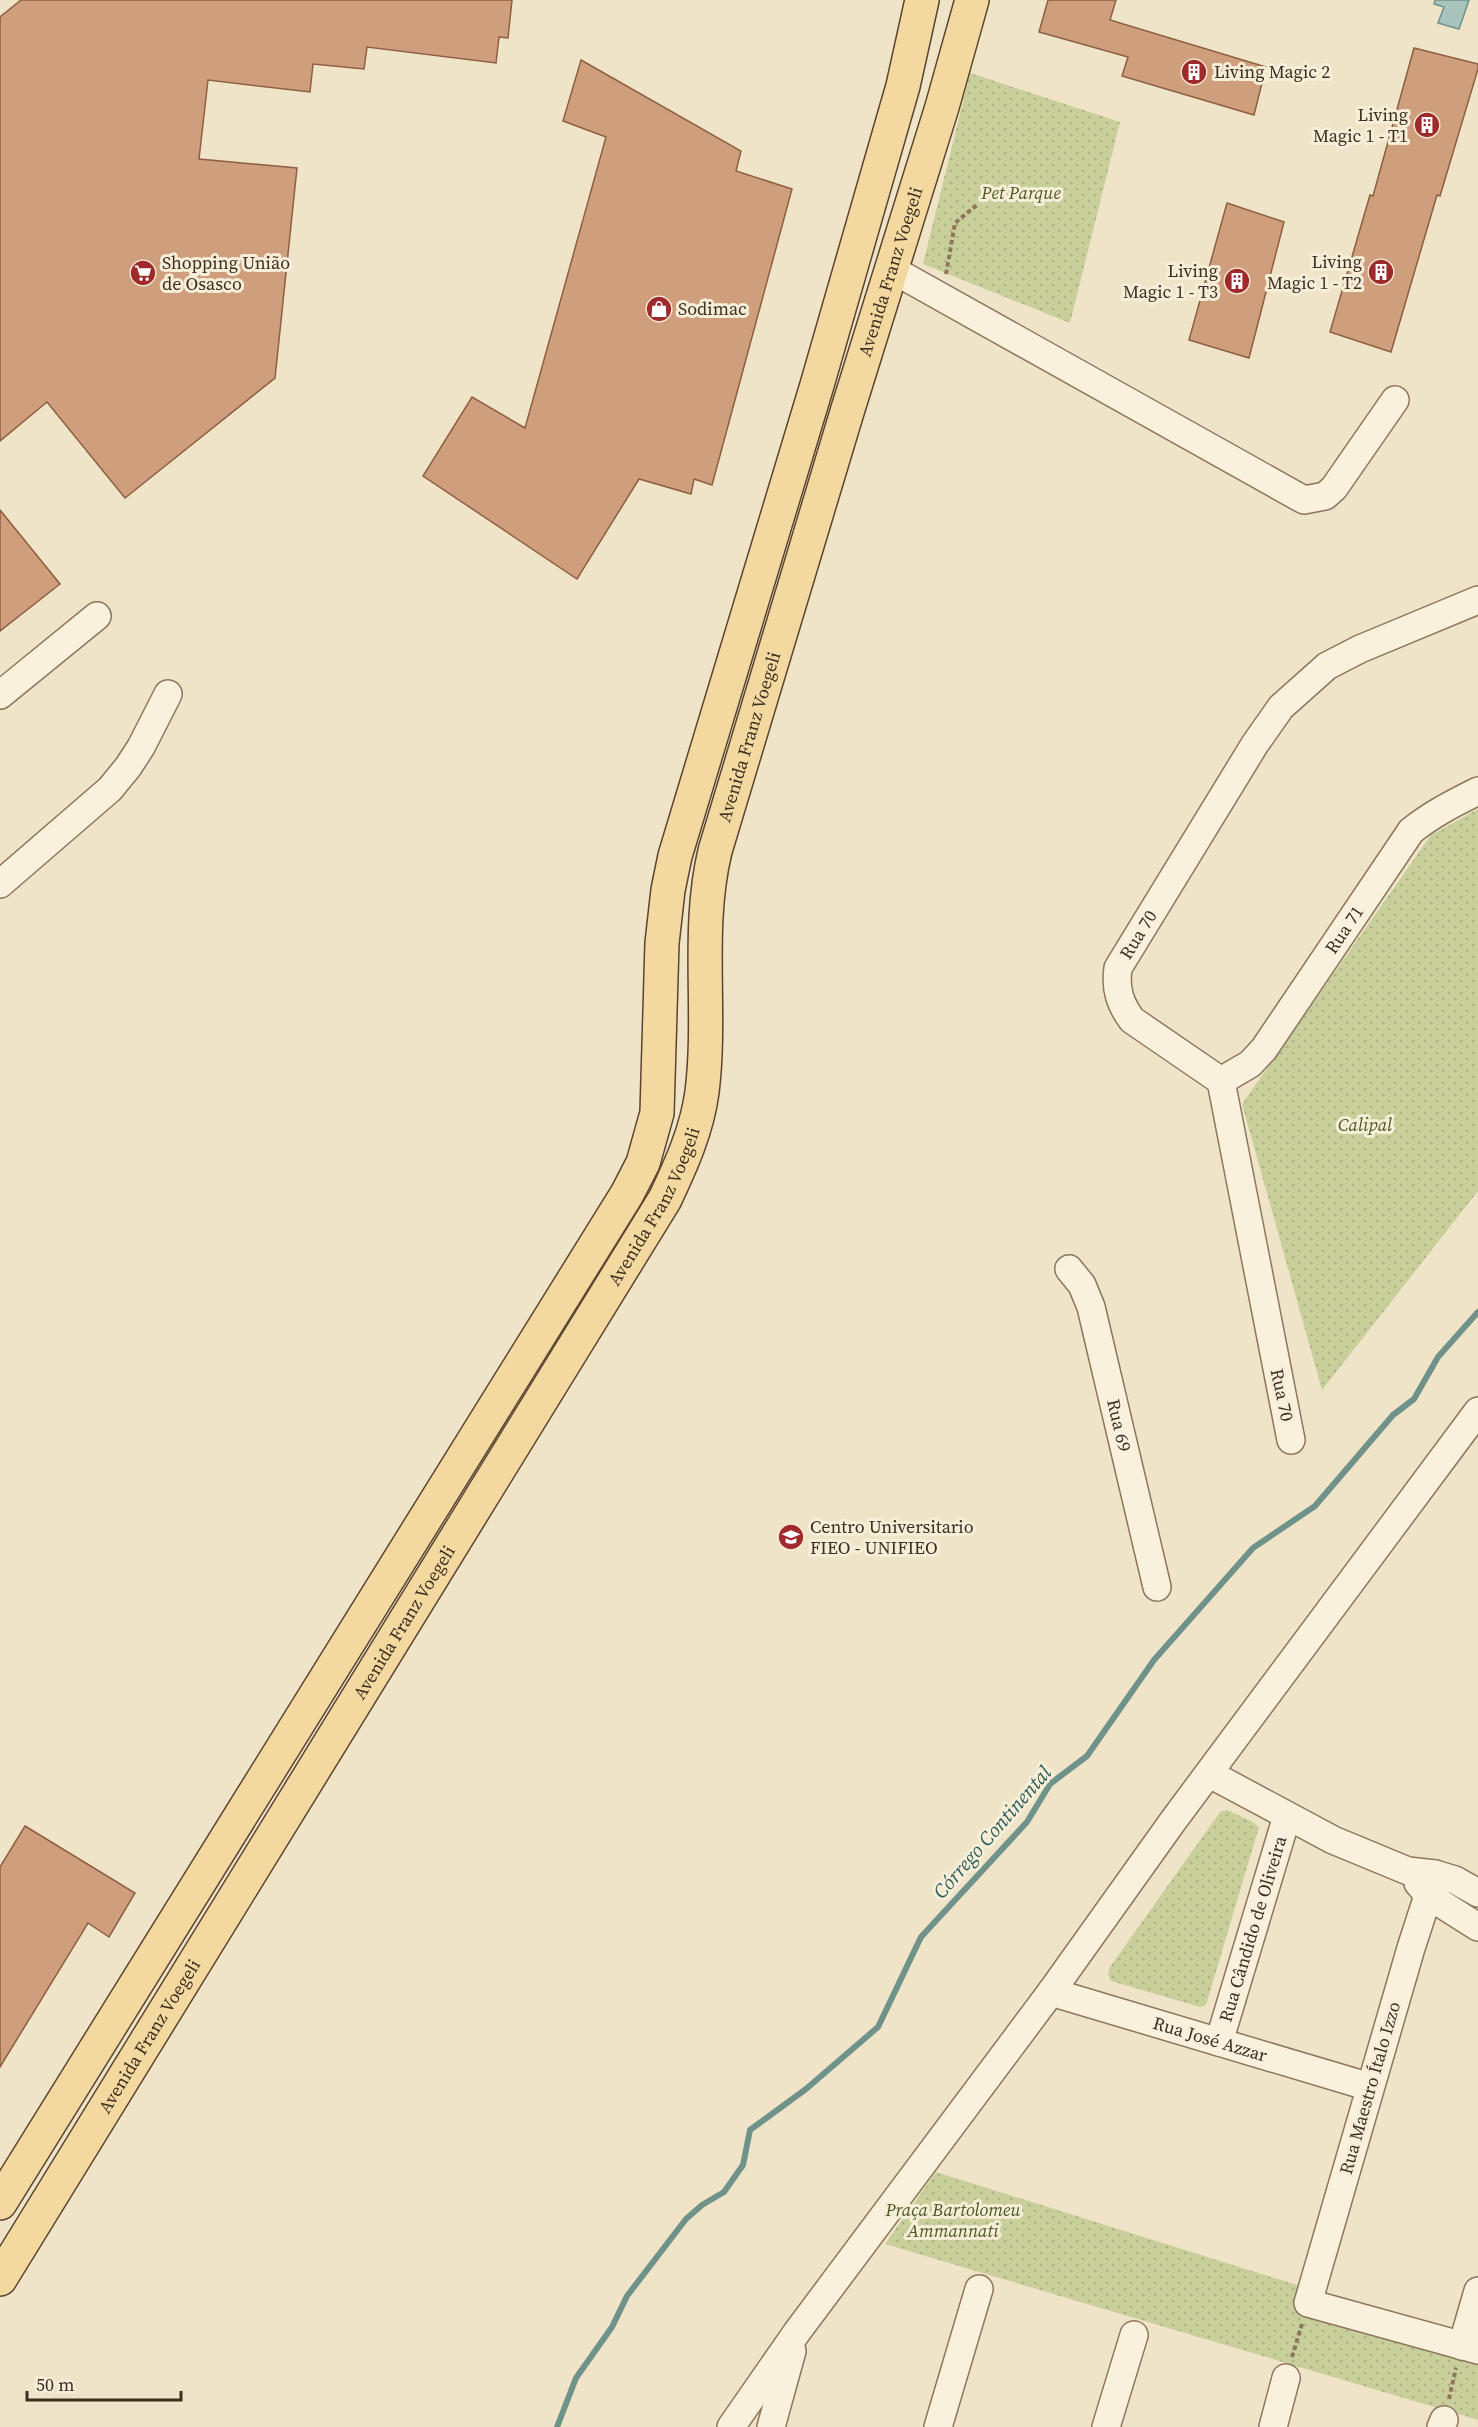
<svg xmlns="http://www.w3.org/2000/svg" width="1478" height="2427" font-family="'Source Serif 4',serif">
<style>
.park{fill:url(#park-dots)}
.water{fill:#a9c4bc;stroke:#6f938a;stroke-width:1.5}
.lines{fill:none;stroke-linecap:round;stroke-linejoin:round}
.stream{stroke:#6f938a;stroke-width:6}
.building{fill:#cf9f7d;stroke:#8d5f41;stroke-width:1.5}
.minor-casing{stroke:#8d765c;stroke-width:30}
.major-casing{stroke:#5b4430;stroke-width:36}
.path{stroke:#8d765c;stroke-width:4;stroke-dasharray:4.5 3;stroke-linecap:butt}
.minor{stroke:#faf1dc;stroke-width:27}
.major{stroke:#f3d9a0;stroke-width:33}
.labels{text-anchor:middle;stroke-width:6;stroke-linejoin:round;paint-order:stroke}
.poi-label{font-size:18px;fill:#3d2e20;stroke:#f7eed8;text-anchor:start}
.park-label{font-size:18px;font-style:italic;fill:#4d5a26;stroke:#f7eed8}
.street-label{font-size:18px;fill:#3d2e20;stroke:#f7eed8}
.water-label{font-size:20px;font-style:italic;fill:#2f5d5a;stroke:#f7eed8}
</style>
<defs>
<pattern id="park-dots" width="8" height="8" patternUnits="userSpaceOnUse" patternTransform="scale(1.5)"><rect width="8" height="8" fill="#c9cf9b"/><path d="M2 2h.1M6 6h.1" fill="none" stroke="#aeb285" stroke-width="1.8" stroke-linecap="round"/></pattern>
</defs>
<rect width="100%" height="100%" fill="#f0e4c8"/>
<g class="park">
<polygon points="970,73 1120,122 1070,323 923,264"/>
<polygon points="1478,809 1478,1191 1322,1390 1242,1104 1431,835"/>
<polygon points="1227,1810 1251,1821 1259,1827 1206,2005 1200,2007 1111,1981 1108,1975 1110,1967 1220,1812"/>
<polygon points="936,2172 1300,2286 1294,2308 1478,2365 1478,2420 885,2244"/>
</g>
<polygon class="water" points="1435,0 1469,0 1459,29 1438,23 1444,7 1434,4"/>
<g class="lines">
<polyline class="stream" points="557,2427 576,2378 612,2327 627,2296 686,2219 702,2205 724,2192 743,2165 750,2130 806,2089 878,2027 921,1937 1027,1822 1050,1784 1087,1756 1154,1660 1253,1548 1315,1506 1393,1415 1414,1399 1438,1357 1478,1312"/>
</g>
<g class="building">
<polygon points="21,0 512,0 508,38 499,37 496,63 367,47 364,69 313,64 310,92 208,80 199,159 297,168 275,378 125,498 47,402 0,441 0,17"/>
<polygon points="1048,0 1116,0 1110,20 1266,67 1254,115 1122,76 1128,57 1039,32"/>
<polygon points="1414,48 1478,64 1478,69 1440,196 1437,195 1391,352 1330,332 1370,195 1373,196"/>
<polygon points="581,60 741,151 736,171 792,189 712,485 694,479 691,494 639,479 577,579 423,476 472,397 525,428 606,137 563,121"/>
<polygon points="1227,203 1284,222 1249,358 1189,340"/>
<polygon points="0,510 60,584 0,631"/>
<polygon points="25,1826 135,1893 109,1937 88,1923 0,2067 0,1867"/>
</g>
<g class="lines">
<g class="minor-casing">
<g id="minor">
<polyline points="893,270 1304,500 1325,496 1334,488 1395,400"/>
<polyline points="0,695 97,616"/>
<polyline points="0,884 110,789 128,767 141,747 168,694"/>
<path id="s1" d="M1221 1081 1250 1064 1264 1049 1411 831C1432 814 1454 803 1478 791"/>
<path id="s2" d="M1069 1269 1082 1285 1091 1307 1157 1587"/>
<path id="s3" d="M1291 1440 1221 1081 1132 1020C1120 1004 1115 989 1118 968L1255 744 1281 707 1327 666 1360 649 1478 600"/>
<polyline points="1210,1774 1333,1840 1408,1871 1435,1874 1455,1880 1478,1893"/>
<polyline points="1435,1874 1411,1948 1308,2303 1478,2350"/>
<polyline points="1418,1883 1429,1896 1478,1927"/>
<path id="s4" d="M1051 1992 1370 2087"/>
<path id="s5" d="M1219 2042 1287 1816"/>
<polyline points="1462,2346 1478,2291"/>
<polyline points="731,2427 797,2332 1051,1992 1173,1821 1478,1411"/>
<polyline points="771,2427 792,2351"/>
<polyline points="938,2427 979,2289"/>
<polyline points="1106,2427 1134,2335"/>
<polyline points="1273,2427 1286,2378"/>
<polyline points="1441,2427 1444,2420"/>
</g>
</g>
<g class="major-casing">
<g id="major">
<polyline points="0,2203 627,1194 643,1163 657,1113 662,943 668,890 675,856 817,385 903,86 922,0"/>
<path id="s6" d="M0 2279 665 1199C681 1165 697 1130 702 1092 712 1012 696 930 715 851L847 412 942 107 972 0"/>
</g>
</g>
<g class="path">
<polyline points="946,274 955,223 978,204"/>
<polyline points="1292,2357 1302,2324"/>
<polyline points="1449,2399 1456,2368"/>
</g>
<use href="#minor" class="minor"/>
<use href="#major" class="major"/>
</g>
<defs>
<g id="building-disc" transform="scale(1.35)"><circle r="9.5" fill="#9e2a2b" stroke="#f7eed8"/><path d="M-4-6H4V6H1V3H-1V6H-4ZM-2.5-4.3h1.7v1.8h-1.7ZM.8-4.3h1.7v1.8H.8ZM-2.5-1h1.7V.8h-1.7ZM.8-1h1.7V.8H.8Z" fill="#fff"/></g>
<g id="supermarket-disc" transform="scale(1.35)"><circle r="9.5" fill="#9e2a2b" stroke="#f7eed8"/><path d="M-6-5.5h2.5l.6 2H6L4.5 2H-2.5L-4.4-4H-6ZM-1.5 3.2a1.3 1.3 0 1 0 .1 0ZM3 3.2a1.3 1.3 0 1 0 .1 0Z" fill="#fff"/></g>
<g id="shop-disc" transform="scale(1.35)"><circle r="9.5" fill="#9e2a2b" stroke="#f7eed8"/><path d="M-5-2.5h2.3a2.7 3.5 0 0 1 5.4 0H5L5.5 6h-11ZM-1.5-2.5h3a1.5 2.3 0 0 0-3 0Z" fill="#fff"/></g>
<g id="university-disc" transform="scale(1.35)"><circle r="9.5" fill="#9e2a2b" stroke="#f7eed8"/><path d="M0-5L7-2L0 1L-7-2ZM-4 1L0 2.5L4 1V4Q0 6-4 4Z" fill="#fff"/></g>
</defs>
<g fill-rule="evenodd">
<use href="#building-disc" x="1194" y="72"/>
<use href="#building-disc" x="1427" y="125"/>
<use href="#building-disc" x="1381" y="272"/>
<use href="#supermarket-disc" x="143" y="273"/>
<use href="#building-disc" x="1237" y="281"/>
<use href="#shop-disc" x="659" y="309"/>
<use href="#university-disc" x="791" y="1537"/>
</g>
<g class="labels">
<g class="poi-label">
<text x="1214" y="78">Living Magic 2</text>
<text x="1408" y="121" text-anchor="end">Living<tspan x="1408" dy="21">Magic 1 - T1</tspan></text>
<text x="1362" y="268" text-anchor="end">Living<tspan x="1362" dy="21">Magic 1 - T2</tspan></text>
<text x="162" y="269">Shopping União<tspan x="162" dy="21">de Osasco</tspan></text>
<text x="1218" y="277" text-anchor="end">Living<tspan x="1218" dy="21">Magic 1 - T3</tspan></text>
<text x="678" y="315">Sodimac</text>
<text x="810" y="1533">Centro Universitario<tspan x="810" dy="21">FIEO - UNIFIEO</tspan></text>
</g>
<g class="park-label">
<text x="1021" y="199">Pet Parque</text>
<text x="1365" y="1131">Calipal</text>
<text x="953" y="2216">Praça Bartolomeu<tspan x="953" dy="21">Ammannati</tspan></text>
</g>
<g class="street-label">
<text dy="6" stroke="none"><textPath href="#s6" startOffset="2229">Avenida Franz Voegeli</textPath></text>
<text dy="6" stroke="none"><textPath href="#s6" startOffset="1743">Avenida Franz Voegeli</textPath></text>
<text dy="6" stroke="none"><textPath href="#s1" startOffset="198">Rua 71</textPath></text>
<text dy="6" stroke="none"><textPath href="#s3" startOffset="568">Rua 70</textPath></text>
<text dy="6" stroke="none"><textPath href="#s6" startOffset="1257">Avenida Franz Voegeli</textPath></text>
<text transform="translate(1282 1395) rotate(78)" y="6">Rua 70</text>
<text dy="6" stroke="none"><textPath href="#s2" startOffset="166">Rua 69</textPath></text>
<text dy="6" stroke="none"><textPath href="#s6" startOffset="771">Avenida Franz Voegeli</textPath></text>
<text dy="6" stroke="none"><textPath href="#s5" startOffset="118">Rua Cândido de Oliveira</textPath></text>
<text dy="6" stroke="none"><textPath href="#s6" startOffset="285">Avenida Franz Voegeli</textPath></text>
<text dy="6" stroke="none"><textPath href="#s4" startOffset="166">Rua José Azzar</textPath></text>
<text transform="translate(1370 2088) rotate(-74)" y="6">Rua Maestro Ítalo Izzo</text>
</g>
<g class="water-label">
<text transform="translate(992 1832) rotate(-49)" y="7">Córrego Continental</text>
</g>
</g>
<path d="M27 2391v9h154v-9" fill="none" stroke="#3d2e20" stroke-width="3"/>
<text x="36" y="2391" font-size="18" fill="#3d2e20" stroke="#f7eed8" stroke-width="4.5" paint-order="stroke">50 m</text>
</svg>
